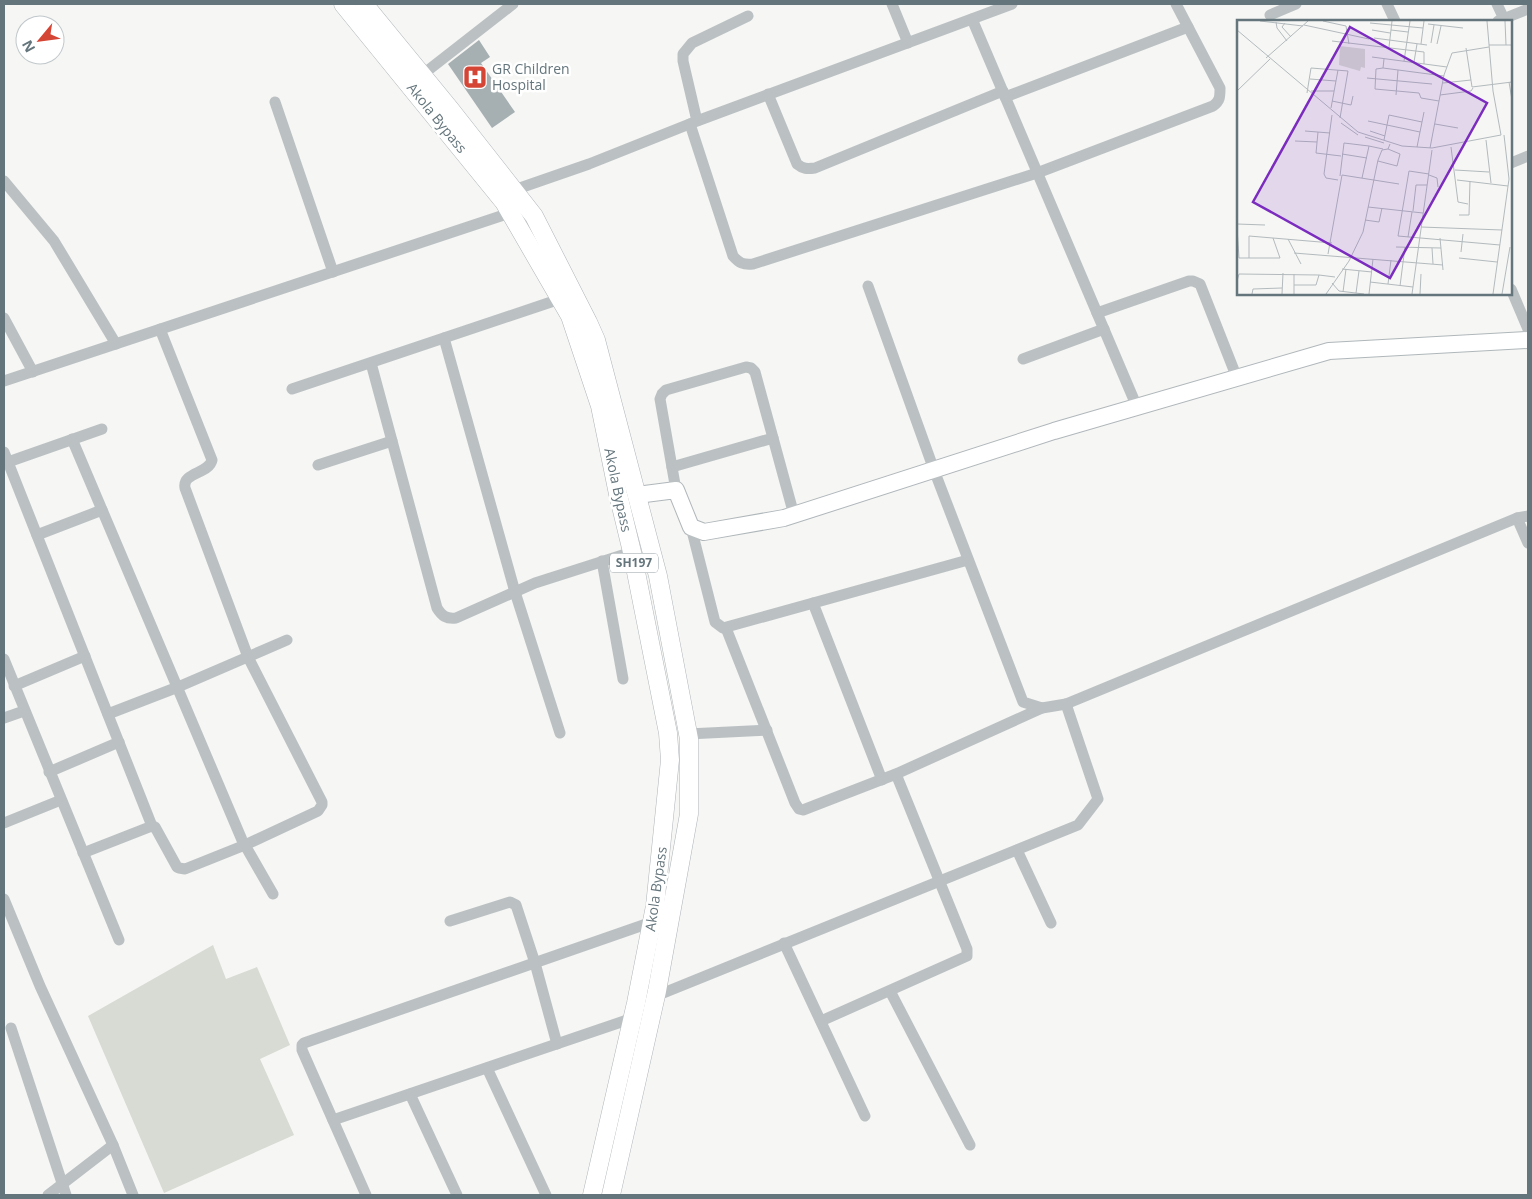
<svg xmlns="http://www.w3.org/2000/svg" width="1532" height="1199" font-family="'Open Sans',sans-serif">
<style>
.green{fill:#d7dbd3}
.building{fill:#a6afb2}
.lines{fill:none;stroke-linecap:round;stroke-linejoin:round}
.secondary-casing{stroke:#b0b7ba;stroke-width:18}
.primary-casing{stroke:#afb5b8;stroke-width:19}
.street{stroke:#bbc1c3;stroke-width:11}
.secondary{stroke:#fff;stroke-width:16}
.primary{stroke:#fff;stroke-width:18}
.labels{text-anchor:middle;stroke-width:5;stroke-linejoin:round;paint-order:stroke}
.shield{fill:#fff;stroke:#929ea3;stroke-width:1}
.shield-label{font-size:12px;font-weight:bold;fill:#64757c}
.poi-label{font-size:14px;fill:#64757c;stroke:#fff;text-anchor:start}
.street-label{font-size:14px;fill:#64757c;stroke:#fff}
.inset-road{fill:none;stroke:#b3babd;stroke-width:1}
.view{fill:#7b2cbf;fill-opacity:0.15;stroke:#7b2cbf;stroke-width:2.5}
.inset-edge{fill:none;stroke:#64757c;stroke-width:2.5}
</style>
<rect width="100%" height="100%" fill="#f6f6f4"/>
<polygon class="green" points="213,945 226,979 257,967 290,1045 260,1059 294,1135 164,1193 88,1016"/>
<polygon class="building" points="479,40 490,57 481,63 515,112 492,128 448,64"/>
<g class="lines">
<g class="secondary-casing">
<polyline id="secondary" points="637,495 676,490 691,527 704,532 784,518 1054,431 1329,351 1528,340"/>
</g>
<g class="primary-casing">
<g id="primary">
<polyline points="343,4 504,202 570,316 600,406 618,494 632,552 668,733 670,760 655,906 636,1003 592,1195"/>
<polyline points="364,4 450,109 534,216 588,322 596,340 658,576 689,739 689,814 657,991 611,1195"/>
</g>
</g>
<g class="street">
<polyline points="892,4 908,43"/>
<polyline points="1387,4 1395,21"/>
<polyline points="1497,4 1504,19"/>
<polyline points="1270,15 1296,4"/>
<polyline points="972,19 1137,407"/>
<polyline points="1498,21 1528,9"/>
<polyline points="422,75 513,4"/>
<path d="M768 94 797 164C803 169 807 169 815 168L1003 91"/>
<polyline points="1005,97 1188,27"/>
<polyline points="275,102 333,272"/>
<polyline points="697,121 683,61 683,54 692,43 748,16"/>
<path d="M690 124 733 256C739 263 743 265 753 264L1037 173 1213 106C1220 101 1220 97 1220 88L1176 4"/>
<polyline points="1511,163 1528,156"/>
<polyline points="4,181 54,241 116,344"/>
<polyline points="514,190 589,164 697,121 1012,4"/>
<polyline points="868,286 934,470 1023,702 1042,708 1066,704 1517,518 1528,516"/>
<polyline points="1511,289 1528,329"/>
<polyline points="1097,313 1189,281 1193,281 1200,284 1237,378"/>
<polyline points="4,318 33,372"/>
<polyline points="444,338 515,592 560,733"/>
<polyline points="1023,359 1104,329"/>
<path d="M371 363 437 608C442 616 446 619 456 618L535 583 632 552"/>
<polyline points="4,381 510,213"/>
<polyline points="292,389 560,299"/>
<polyline points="72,439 242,840 273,894"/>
<polyline points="4,452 152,826"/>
<polyline points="8,462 102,429"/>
<polyline points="318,465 392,441"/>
<polyline points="672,467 773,438"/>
<polyline points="676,490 660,399 662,394 666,390 746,367 751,368 755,372 794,515"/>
<polyline points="1517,518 1528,543"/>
<polyline points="691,527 715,622 723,628 968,560"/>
<polyline points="37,535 102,510"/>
<polyline points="602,561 623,679"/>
<polyline points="813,603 882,780"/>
<polyline points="726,628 795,803 799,809 803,810 896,774 1042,708"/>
<polyline points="4,659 119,940"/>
<polyline points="14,686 85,656"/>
<polyline points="108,714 178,687 287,640"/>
<polyline points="4,718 24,711"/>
<polyline points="688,734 767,730"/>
<polyline points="49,772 119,742"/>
<polyline points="4,823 61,800"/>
<polyline points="1017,850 1051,923"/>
<path d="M83 853 152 826 155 827 177 867 179 868 185 869 245 845 318 811 322 805V802L248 657 185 488C182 472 209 474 212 460L160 329"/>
<polyline points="4,899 40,986 113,1145 133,1195"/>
<polyline points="450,921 510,902 516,905 535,963 557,1044"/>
<polyline points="784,943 865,1116"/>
<polyline points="890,991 970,1145"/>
<polyline points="656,996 1078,825 1098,799 1066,704"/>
<polyline points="821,1021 967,956 967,949 896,774"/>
<polyline points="11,1028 66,1195"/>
<polyline points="487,1068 546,1195"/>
<polyline points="410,1094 457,1195"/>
<polyline points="333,1120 633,1018"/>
<polyline points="48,1195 113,1145"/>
<polyline points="366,1195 302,1050 302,1045 304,1043 652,922"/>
</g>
<use href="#secondary" class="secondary"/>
<use href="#primary" class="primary"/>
</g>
<defs>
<g id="hospital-square" transform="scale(1.25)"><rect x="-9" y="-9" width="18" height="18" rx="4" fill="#d54535" stroke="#fff"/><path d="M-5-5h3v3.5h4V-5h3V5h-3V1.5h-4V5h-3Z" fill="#fff"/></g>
</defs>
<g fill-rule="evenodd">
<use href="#hospital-square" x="475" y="77"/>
</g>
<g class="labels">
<rect class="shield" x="610" y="553.5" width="48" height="19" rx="4"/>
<g class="shield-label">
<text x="634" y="567">SH197</text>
</g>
<g class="poi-label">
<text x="492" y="74">GR Children<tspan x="492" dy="16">Hospital</tspan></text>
</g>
<g class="street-label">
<text transform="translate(437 118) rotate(51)" y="5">Akola Bypass</text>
<text transform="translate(618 490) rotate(78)" y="5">Akola Bypass</text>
<text transform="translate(656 889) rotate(-82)" y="5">Akola Bypass</text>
</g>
</g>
<g transform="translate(1237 20)">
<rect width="275" height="275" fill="#f6f6f4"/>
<path d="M103 26 128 29V48L124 47 123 51 102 45Z" fill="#d7dbd3"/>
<path class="inset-road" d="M23 1 66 6M86 1 109 6 112 24M268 1 269 25M39 2 40 8 50 21M48 3 45 7 54 17M133 3 186 8M191 4 226 8M67 5 132 19M0 10 121 112 165 126 195 128 264 115 256 71 250 1M135 10 153 13M154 10 171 12M137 18 190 25M95 21 187 32V44M194 23 197 5M184 24 187 1M200 24 204 6M252 25H275M152 27 155 1M229 28 235 67 275 62M135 37 210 47M29 38 71 1M147 39 146 48 139 49 138 69 182 73 184 78 202 81M167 41 173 1M177 42 180 24M146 48 207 56M130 58 195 64M73 59 99 61M272 62 275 80M206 63 234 60M0 71 33 39M74 71H97M70 73 74 48 111 51 103 98M159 75 161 50M203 75 234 71 236 68M95 81 114 85 116 76M94 88 101 50M95 95 87 154 89 158 101 160M131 101 183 112M104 103 121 115M198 104 221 108M68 111 93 113M133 111 148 116M81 112 79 133 104 136M128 117 147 123M147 120 152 95 185 102M249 120 254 163M58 121 80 122M180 127 187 92M214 127 221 182 231 184M193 128 207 55 215 33 252 27M105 134 130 138M141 141 160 146 163 134 151 129M218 150 252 152M192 154 172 151 161 216 263 225M192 155 200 158 201 167M103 156 107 123 132 126M125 158 132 126 146 129M220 160 271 166M131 187 186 193M176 191 179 165H190M222 195H232L233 161M128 200 142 202 145 188M0 204 28 205M0 207 2 238H43L36 218M184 207 265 210M171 217 175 192M203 218 206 250M51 219 64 244M159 227 204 228M195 228 196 244M224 232 226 214M57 233 206 245M91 234 105 155 162 164M12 238V216L95 223M222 238 260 242M105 249 135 252M0 261 2 254 82 255M133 262 176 267M95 263 102 271 127 274M151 264 154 240M57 265H79L82 255 98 257M163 266 168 227M106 272 109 249M119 273 122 251M15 274 16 269 45 268M45 274 46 253M57 274V254M89 274 112 241 126 212 141 140 145 130 151 129 153 124M132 274 136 239M175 274 195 130M183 274 184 254M256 274 272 159 267 115M265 274 273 227"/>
<path class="view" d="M113 7 250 83 153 258 16 182Z"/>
<rect width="275" height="275" class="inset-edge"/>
</g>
<rect width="1532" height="1199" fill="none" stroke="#64757c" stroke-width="10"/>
<g transform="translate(40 40) rotate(241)"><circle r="24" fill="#ffffff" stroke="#c1c8cb"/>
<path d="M0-4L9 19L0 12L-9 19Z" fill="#d54535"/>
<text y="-8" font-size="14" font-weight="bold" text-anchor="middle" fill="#64757c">N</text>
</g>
</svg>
